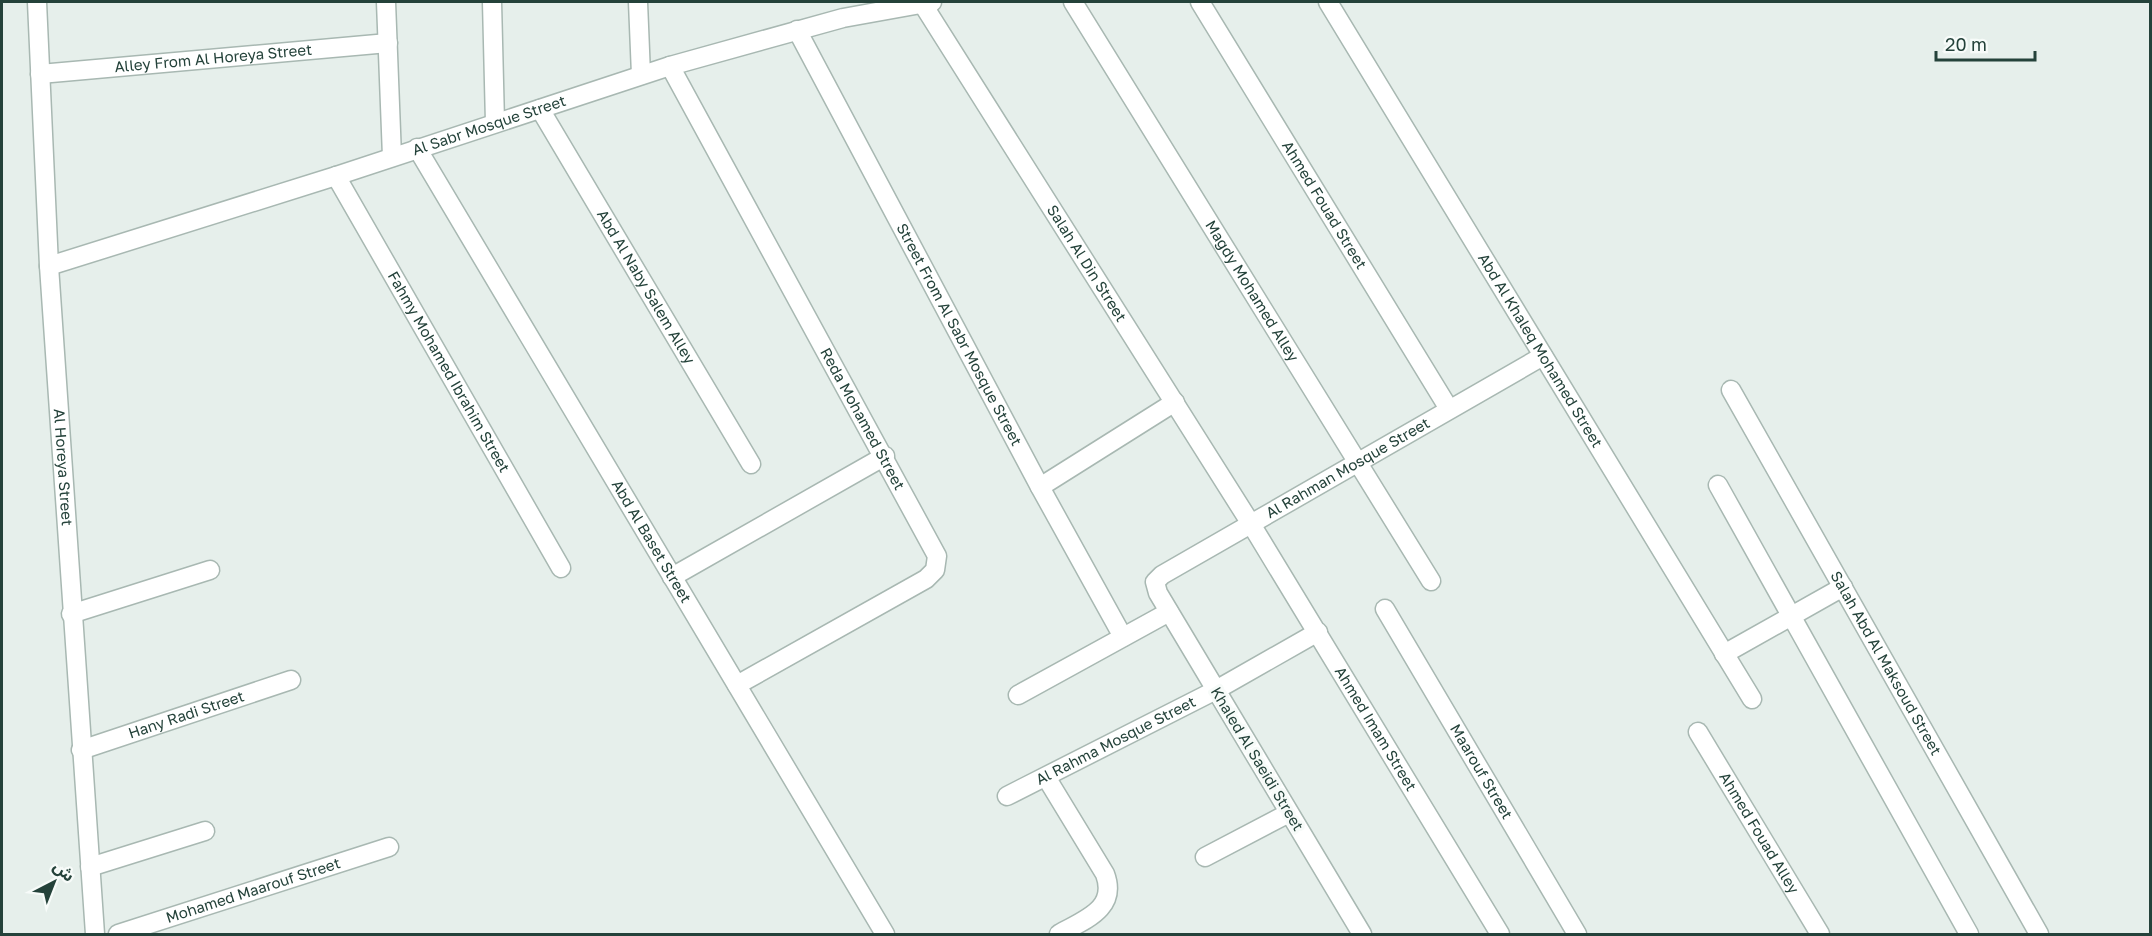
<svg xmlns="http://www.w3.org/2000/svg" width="2152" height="936" font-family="'Golos Text','Noto Sans Arabic',sans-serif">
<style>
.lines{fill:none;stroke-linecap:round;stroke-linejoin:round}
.street-casing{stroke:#a8b8b2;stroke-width:21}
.street{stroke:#fff;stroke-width:18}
.labels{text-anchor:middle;stroke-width:6;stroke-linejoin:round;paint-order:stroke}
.street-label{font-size:15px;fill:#24423a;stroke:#f7fbf9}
</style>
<rect width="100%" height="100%" fill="#e6efeb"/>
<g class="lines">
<g class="street-casing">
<g id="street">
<path id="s1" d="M37 2 49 266 95 934"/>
<polyline points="386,2 392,157"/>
<polyline points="492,2 495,123"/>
<polyline points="638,2 641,75"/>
<path id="s2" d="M1073 2 1431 581"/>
<path id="s3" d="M1200 2 1449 409"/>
<path id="s4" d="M1328 2 1752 699"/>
<path id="s5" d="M922 3 1251 524 1500 934"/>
<path id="s6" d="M797 30 1040 487 1123 637"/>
<path id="s7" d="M670 66 937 556 935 570 926 579 737 685"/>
<path id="s8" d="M40 74 388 43"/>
<path id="s9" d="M540 109 751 464"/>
<path id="s10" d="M417 148 885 934"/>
<path id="s11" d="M336 176 561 568"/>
<path id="s12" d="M49 266 336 176 670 66 843 18 932 2"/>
<path id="s13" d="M1731 390 2039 934"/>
<polyline points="1718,485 1969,934"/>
<polyline points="1040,487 1175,402"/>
<polyline points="672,577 885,456"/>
<path id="s14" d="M1385 609 1577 934"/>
<polyline points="71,614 210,570"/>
<polyline points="1724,654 1843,587"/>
<polyline points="1018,695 1169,612"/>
<path id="s15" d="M1698 732 1820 934"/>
<path id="s16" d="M81 750 291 680"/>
<path d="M1046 777 1105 874C1118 909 1084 920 1059 934"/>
<path id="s17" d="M1007 796 1216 690 1318 632"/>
<polyline points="1205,857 1289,813"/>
<polyline points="90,867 205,831"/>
<path id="s18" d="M118 934 389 847"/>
<path id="s19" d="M1362 934 1158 593 1155 582 1162 575 1543 356"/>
</g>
</g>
<use href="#street" class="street"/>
</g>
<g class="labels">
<g class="street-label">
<text dy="5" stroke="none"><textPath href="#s8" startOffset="174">Alley From Al Horeya Street</textPath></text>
<text dy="5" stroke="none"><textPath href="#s12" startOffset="462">Al Sabr Mosque Street</textPath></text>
<text dy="5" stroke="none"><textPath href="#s3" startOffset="238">Ahmed Fouad Street</textPath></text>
<text dy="5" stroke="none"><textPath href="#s5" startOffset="308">Salah Al Din Street</textPath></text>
<text dy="5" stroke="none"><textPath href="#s9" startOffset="207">Abd Al Naby Salem Alley</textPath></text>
<text dy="5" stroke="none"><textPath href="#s2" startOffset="340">Magdy Mohamed Alley</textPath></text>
<text dy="5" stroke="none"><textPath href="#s6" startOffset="345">Street From Al Sabr Mosque Street</textPath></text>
<text dy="5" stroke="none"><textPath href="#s4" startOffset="408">Abd Al Khaleq Mohamed Street</textPath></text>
<text dy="5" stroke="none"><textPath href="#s11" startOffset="226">Fahmy Mohamed Ibrahim Street</textPath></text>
<text dy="5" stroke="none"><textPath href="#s7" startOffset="402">Reda Mohamed Street</textPath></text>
<text dy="5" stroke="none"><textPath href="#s1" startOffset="466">Al Horeya Street</textPath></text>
<text dy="5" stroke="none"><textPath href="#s19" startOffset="633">Al Rahman Mosque Street</textPath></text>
<text dy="5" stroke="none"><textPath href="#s10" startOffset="458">Abd Al Baset Street</textPath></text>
<text dy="5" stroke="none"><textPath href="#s13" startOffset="314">Salah Abd Al Maksoud Street</textPath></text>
<text dy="5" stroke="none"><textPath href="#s16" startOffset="111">Hany Radi Street</textPath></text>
<text dy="5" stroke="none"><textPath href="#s5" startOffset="856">Ahmed Imam Street</textPath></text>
<text dy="5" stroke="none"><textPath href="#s17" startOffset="122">Al Rahma Mosque Street</textPath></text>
<text transform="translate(1257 759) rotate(59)" y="5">Khaled Al Saeidi Street</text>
<text dy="5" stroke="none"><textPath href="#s14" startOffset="189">Maarouf Street</textPath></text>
<text dy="5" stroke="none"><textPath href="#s15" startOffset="118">Ahmed Fouad Alley</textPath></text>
<text dy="5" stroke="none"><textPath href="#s18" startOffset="142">Mohamed Maarouf Street</textPath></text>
</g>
</g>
<rect width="2152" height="936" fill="none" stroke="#24423a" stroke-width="6"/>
<g transform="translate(54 882) rotate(42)" stroke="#f7fbf9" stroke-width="4.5" paint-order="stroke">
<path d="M0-4.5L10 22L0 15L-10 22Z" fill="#24423a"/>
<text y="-9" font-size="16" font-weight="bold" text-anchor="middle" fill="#24423a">ش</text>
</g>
<path d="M1936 51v9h99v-9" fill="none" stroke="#24423a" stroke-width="3"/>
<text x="1945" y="51" font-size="18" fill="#24423a" stroke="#f7fbf9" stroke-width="4.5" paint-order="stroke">20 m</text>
</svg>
